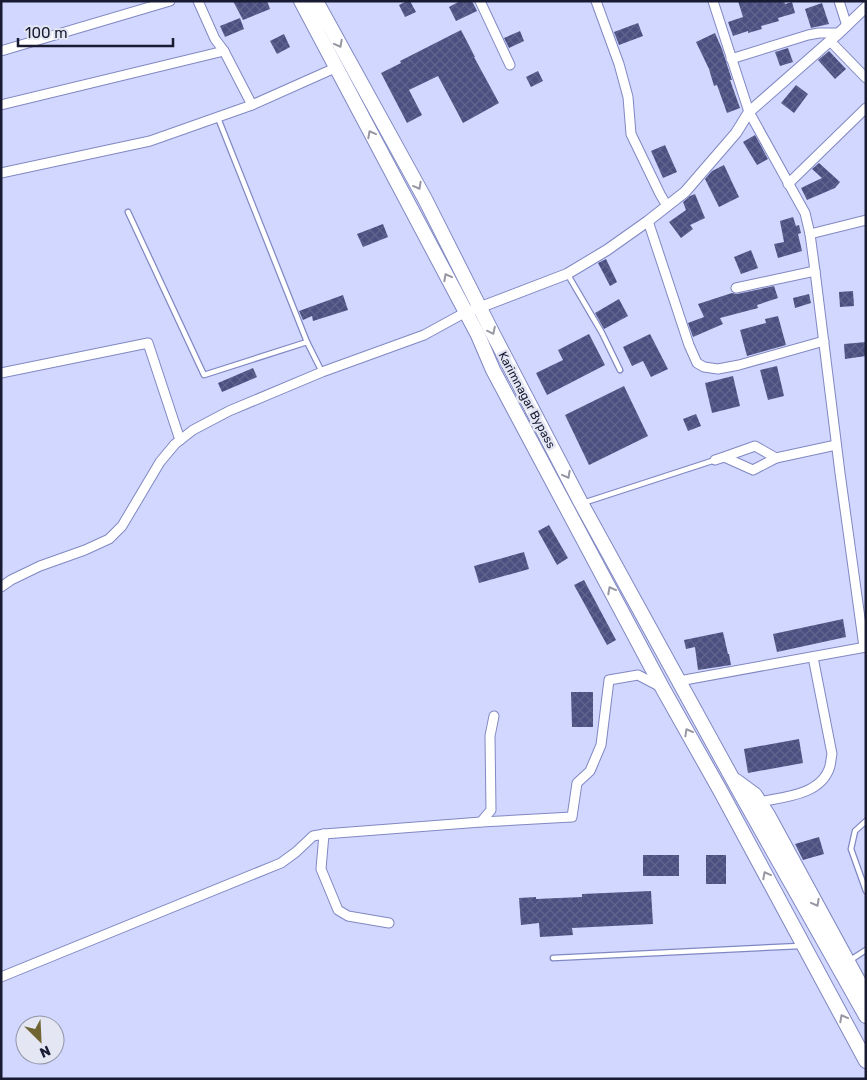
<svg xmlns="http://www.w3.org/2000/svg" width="867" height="1080" font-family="Rubik,sans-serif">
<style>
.building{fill:url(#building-cross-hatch)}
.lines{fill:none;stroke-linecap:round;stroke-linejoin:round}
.service-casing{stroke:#8088c3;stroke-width:7}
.minor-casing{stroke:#8088c3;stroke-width:11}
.tertiary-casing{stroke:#8088c3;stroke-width:12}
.trunk-casing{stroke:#8088c3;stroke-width:16}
.service{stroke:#fff;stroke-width:4.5}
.minor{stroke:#fff;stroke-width:9}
.tertiary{stroke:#fff;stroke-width:10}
.trunk{stroke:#fff;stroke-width:14}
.oneway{stroke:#9798a3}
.labels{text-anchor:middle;stroke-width:5;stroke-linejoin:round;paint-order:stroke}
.street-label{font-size:12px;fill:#181b32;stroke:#e4e6f3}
</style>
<defs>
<pattern id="building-cross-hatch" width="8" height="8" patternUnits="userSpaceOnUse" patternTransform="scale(1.25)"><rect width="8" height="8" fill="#4b5081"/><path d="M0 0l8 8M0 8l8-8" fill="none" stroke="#61658e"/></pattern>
</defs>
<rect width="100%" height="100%" fill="#d1d7fe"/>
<g class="building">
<polygon points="233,1 267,1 270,9 243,20"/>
<polygon points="407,1 410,1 416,12 405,17 399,5"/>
<polygon points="460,1 472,1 477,11 456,21 449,7"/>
<polygon points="738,1 784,1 785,4 792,2 795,13 778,18 779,21 761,26 762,29 748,33 748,31 733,36 728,22 743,17"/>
<polygon points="822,3 829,24 811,28 805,9"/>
<polygon points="240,18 244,29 225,37 220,26"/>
<polygon points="638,23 643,36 619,45 614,32"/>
<polygon points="461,30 475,57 474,57 499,103 463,123 438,76 409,90 422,115 407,123 381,73 401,63 400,61"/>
<polygon points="520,31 524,41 509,48 504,38"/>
<polygon points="715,33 722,49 732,80 730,80 740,108 727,113 717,85 714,86 709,69 696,42"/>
<polygon points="284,34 290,47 277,54 270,41"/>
<polygon points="788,48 793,62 780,66 775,52"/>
<polygon points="829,51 846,69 835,79 818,60"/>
<polygon points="538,71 543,81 531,87 526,77"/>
<polygon points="796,85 808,94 794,113 781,103"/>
<polygon points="755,135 768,159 757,165 743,142"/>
<polygon points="665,145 677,172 663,178 651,151"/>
<polygon points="819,163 840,182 835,188 807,200 801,188 822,178 812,169"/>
<polygon points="724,165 739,197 719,207 705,179 712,171"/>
<polygon points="695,194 705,218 690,225 693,229 681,238 669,222 686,210 683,202 690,196"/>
<polygon points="793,217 796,226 799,225 801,233 798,234 802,251 778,258 774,244 784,242 780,221"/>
<polygon points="383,224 388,237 363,247 357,234"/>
<polygon points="751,250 758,268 741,274 734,257"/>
<polygon points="606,259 617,282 610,286 598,263"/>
<polygon points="774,286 778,298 757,305 758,308 720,318 723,324 693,337 688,323 704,317 698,304 732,293 737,294"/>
<polygon points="853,291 854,306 840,307 839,292"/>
<polygon points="809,294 811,303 795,308 793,298"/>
<polygon points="343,295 348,310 313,321 312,316 303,320 299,311"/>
<polygon points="619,299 628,316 604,329 595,313"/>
<polygon points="778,316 786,345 747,356 740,330 766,323 765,319"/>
<polygon points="589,334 605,365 547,395 536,373 563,360 558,350"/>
<polygon points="650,334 668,369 651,377 643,361 632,366 623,347"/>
<polygon points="866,342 866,356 845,359 844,344"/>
<polygon points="777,366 784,396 768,400 760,370"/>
<polygon points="253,368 257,377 222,392 218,383"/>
<polygon points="733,376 740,406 712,413 705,383"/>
<polygon points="624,386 648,436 589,465 565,415"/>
<polygon points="696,414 701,426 688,431 683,419"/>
<polygon points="549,525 568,558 557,565 538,531"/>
<polygon points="524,552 529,569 479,583 474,566"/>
<polygon points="584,580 616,640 607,645 574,585"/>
<polygon points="843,619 846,637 777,652 773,634"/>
<polygon points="723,632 728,654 729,654 731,665 698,670 695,647 686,649 684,640"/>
<polygon points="571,692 593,692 593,727 572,727"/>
<polygon points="799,739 803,763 748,773 744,749"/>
<polygon points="819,837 824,854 803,860 795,844"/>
<rect x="643" y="855" width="36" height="21"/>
<rect x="706" y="855" width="20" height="29"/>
<polygon points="651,891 653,924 572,928 573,935 540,937 539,923 521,925 519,898 536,897 536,899 582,897 582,894"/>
</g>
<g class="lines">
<g class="service-casing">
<g id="service">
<polyline points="218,118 307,342"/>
<polyline points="128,212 204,375 307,342 322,372"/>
<polyline points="568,275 602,333 620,370"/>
<polyline points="583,503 715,460"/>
<polyline points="866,821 855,831 851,849 866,891"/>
<polyline points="553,958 800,946"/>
<polyline points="849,961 866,950"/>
</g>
</g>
<g class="minor-casing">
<g id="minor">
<polyline points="198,1 215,39 224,51 252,105 335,68"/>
<polyline points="480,1 510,65"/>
<polyline points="596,1 619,64 628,97 631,134 660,194 667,206"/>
<polyline points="713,1 749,112 805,213 810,234 815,271 736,288"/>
<polyline points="839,1 847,26"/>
<polyline points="830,41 866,78"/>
<polyline points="1,51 170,1"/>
<polyline points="731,59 808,35 819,33 839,33"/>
<polyline points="1,105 224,51"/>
<polyline points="1,173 150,141 252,105"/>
<polyline points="788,184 866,108"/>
<polyline points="648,221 689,345 697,363 704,367 718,369 739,365 824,341"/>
<polyline points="810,234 866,220"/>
<polyline points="815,271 840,473 864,647"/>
<polyline points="1,373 148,343 180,440"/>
<polyline points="776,458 836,445"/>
<polyline points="715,460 724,457 753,470 776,458 755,446 724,457"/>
<polyline points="1,587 11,580 40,566 85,550 109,539 122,526 160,462 175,444 193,430 229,411 322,372 424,335 466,312"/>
<polyline points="679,681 866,647"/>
<path d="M759 802C784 797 822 795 830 766 831 762 831 758 832 754L813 657"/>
<polyline points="481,822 491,810 490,736 494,716"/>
<polyline points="389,923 348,916 338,910 321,869 324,834 481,822 572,817 577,783 590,771 601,745 609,680 638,675 661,687"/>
<polyline points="1,977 281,863 296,852 313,836 324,834"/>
</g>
</g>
<g class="tertiary-casing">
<polyline id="tertiary" points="473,310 567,274 607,250 648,221 685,192 736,133 749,112 839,33 866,7"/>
</g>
<g class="trunk-casing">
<g id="trunk">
<polyline points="301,1 478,335 493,370 663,689 721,792 866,1061"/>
<polyline points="316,1 425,199 492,332 581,503 742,796 866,1016"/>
<polyline points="736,781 755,795 768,815 866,995"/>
</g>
</g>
<use href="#service" class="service"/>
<use href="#minor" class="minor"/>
<use href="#tertiary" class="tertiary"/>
<use href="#trunk" class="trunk"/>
</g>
<defs><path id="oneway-chevron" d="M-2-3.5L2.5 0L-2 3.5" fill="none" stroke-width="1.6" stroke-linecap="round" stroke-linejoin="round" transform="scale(1.25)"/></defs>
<g class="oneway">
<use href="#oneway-chevron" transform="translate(339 44) rotate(62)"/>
<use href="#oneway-chevron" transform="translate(371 134) rotate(-118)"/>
<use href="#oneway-chevron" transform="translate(418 186) rotate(61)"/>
<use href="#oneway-chevron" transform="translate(447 277) rotate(-118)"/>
<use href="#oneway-chevron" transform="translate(492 331) rotate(64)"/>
<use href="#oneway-chevron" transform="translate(567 475) rotate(62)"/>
<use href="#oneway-chevron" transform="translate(611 590) rotate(-118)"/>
<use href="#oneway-chevron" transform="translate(688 732) rotate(-119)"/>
<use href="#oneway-chevron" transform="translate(766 875) rotate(-118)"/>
<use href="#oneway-chevron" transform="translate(816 903) rotate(62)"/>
<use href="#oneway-chevron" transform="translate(843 1018) rotate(-118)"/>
</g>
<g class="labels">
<g class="street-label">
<text transform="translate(527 400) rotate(62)" y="4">Karimnagar Bypass</text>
</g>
</g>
<rect width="867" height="1080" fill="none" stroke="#181b32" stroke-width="5"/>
<g transform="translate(40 1040) rotate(156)"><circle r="24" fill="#e4e6f3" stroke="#9295a6"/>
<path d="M0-4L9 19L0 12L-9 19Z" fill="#706532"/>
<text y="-8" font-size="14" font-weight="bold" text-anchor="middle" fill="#181b32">N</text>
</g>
<path d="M18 38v8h155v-8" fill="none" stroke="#181b32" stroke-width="2.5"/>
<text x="25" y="38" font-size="15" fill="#181b32" stroke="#e4e6f3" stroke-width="4" paint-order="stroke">100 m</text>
</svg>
